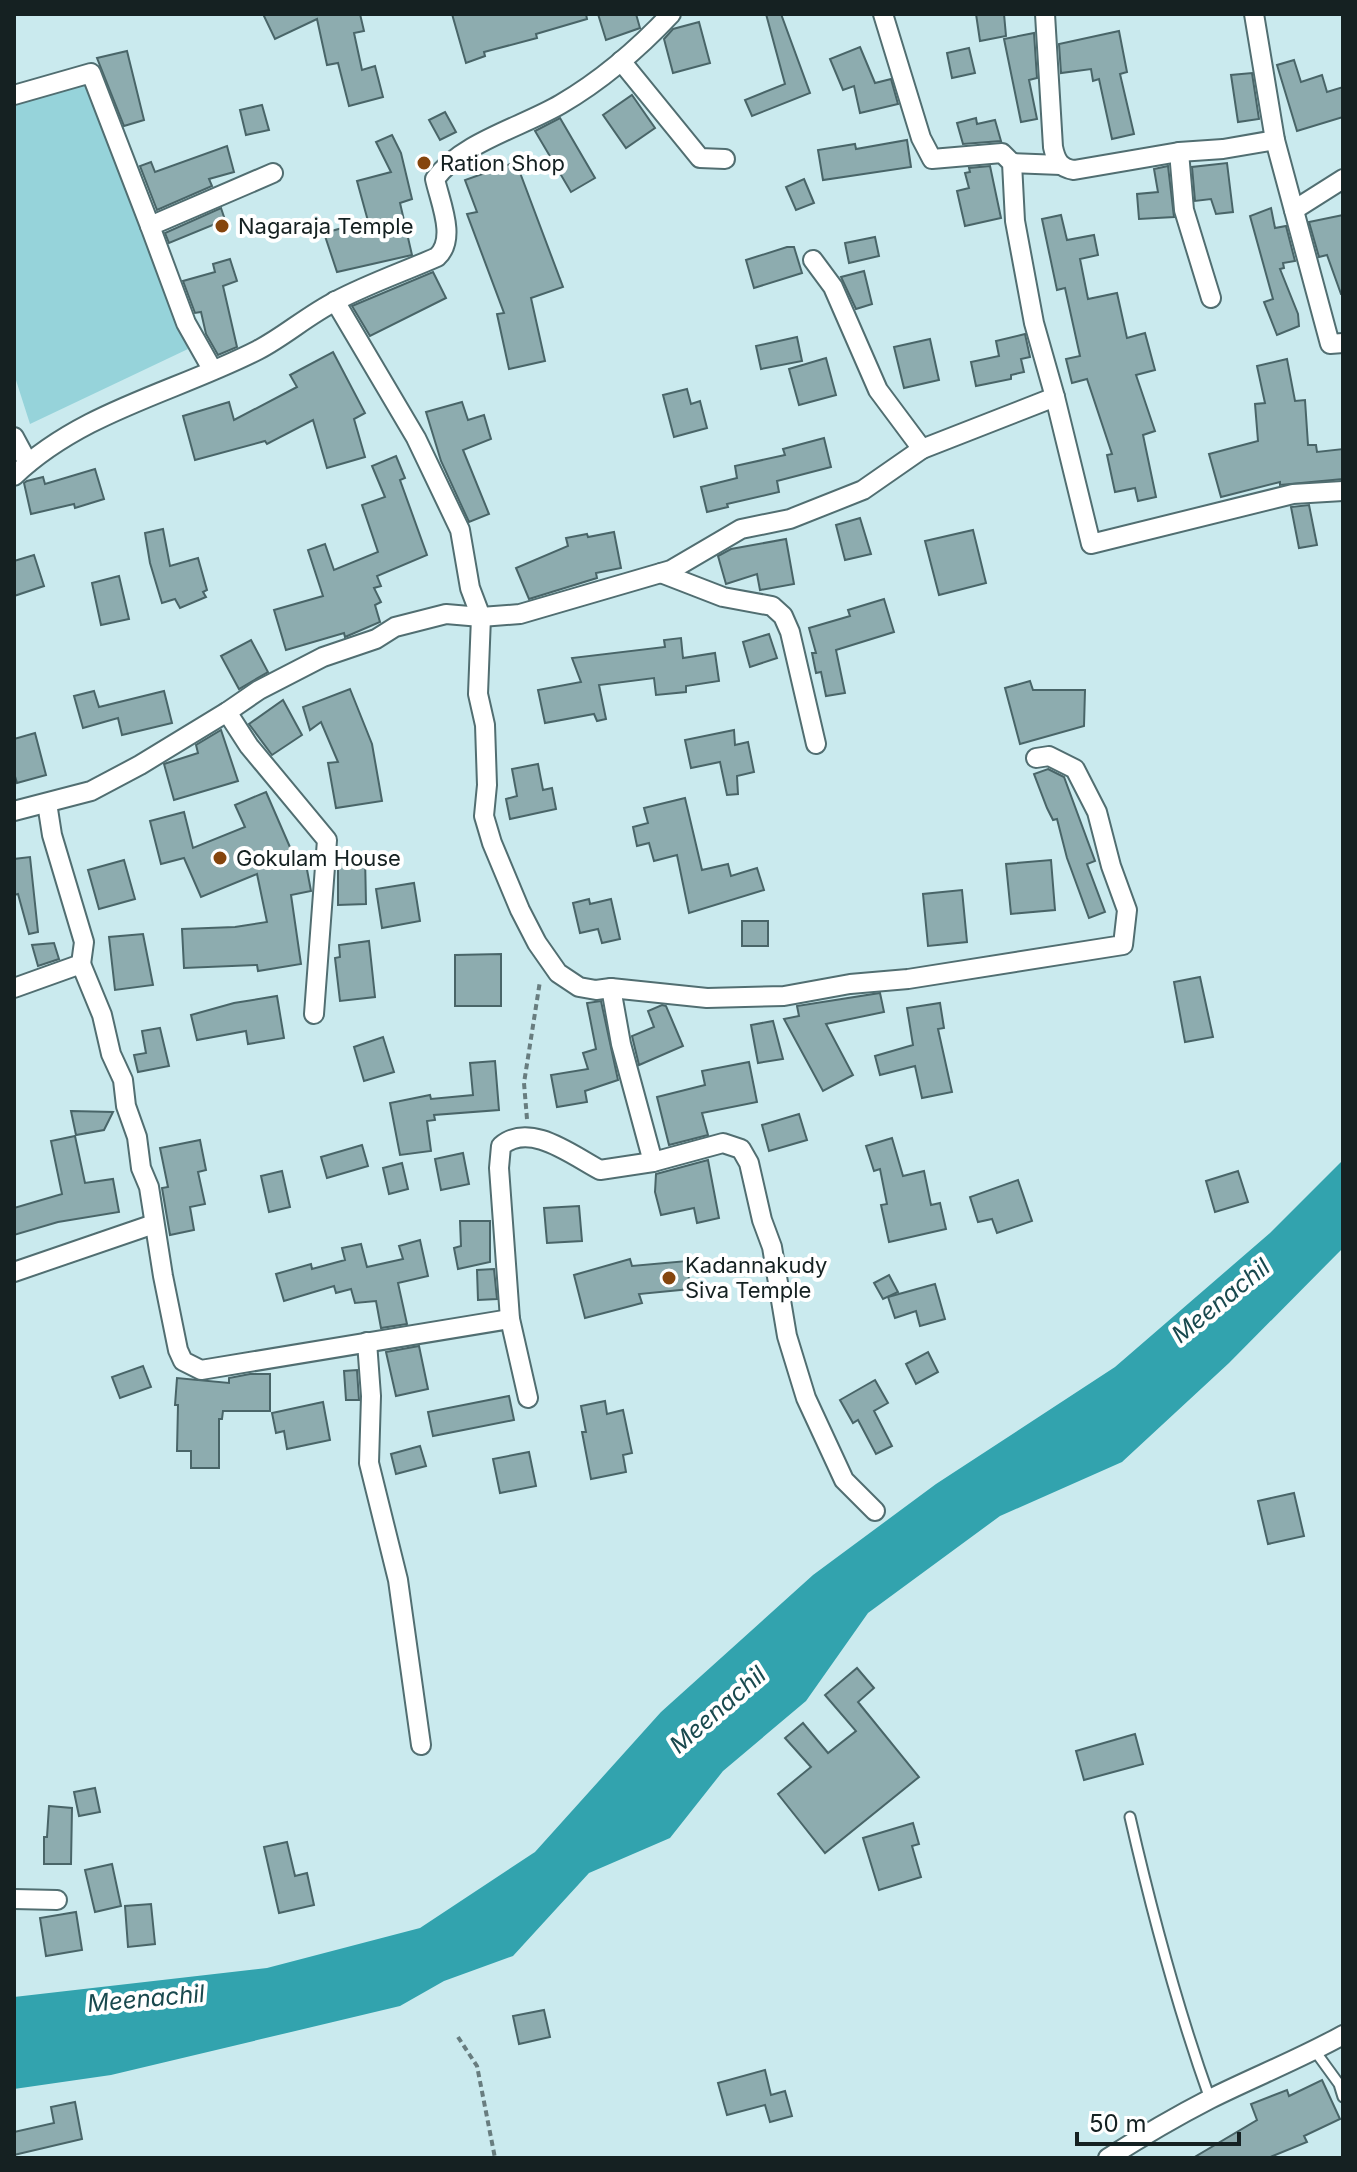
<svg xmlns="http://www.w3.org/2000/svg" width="1357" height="2172" font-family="Inter,sans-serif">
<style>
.green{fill:#96d3da}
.water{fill:#32a3ae}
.building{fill:#8dacaf;stroke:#496568;stroke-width:2}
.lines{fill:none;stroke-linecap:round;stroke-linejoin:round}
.service-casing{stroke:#516e71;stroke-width:13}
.minor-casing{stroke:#516e71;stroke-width:22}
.path{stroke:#687d7f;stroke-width:4;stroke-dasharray:6 4;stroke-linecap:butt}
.service{stroke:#fff;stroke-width:9}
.minor{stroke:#fff;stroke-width:18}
.poi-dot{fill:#85450d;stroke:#fff;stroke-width:3}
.labels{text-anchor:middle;stroke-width:8;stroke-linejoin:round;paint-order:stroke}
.poi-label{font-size:22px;fill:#152122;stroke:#fff;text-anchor:start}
.water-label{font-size:24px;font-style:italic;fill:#19494e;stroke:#fff}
</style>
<rect width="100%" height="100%" fill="#caeaee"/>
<path class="green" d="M89 76 152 257C167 286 176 318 188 349L30 424 14 374V97Z"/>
<polygon class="water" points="1343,1160 1343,1248 1229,1363 1122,1462 1000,1516 868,1613 806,1701 723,1771 670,1838 589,1873 513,1956 444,1981 400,2006 111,2075 14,2089 14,1997 267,1968 420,1928 535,1852 661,1712 813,1575 936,1484 1115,1367 1270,1233"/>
<g class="building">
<polygon points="263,14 360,14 364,31 354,33 362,70 375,66 383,97 349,106 338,63 327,65 317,19 275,39"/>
<polygon points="452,14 586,14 587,19 536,34 537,38 484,52 485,56 466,63"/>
<polygon points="598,14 636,14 640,28 606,40"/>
<polygon points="766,14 781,14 810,93 752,116 745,100 785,84"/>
<polygon points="976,14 1004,14 1006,36 980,41"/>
<polygon points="699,22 710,63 673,73 664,39 673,29"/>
<polygon points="1119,31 1127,72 1120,74 1134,134 1112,139 1099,79 1093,81 1091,69 1061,73 1059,44"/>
<polygon points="1034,33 1037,78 1029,80 1037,119 1021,122 1004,39"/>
<polygon points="860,47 875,83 891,79 898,104 860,113 854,86 843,90 830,59"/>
<polygon points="969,48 975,73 952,78 947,53"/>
<polygon points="127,51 144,120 124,126 97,58"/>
<polygon points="1294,60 1301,82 1322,75 1327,92 1343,87 1343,117 1297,131 1277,65"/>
<polygon points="1252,73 1259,119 1238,122 1231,75"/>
<polygon points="632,95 655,128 626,148 603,115"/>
<polygon points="262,105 269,130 246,135 240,110"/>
<polygon points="445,112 456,132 440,140 429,120"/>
<polygon points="560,118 595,178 571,192 535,131"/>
<polygon points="976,118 977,124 995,120 1001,141 963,144 957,123"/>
<polygon points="392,135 401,153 412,199 400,203 412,255 337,272 324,233 368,221 357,181 391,172 376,142"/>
<polygon points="907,140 911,167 823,180 818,150 855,144 856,149"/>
<polygon points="227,146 234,172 209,179 212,186 157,210 140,166 151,162 155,172"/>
<polygon points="516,162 563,287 531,298 545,361 509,369 497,314 504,313 467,214 477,212 465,180"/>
<polygon points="1227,163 1233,212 1216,214 1211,199 1195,201 1192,167"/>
<polygon points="990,166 1001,218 965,226 957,191 969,188 965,173 970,172 969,168"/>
<polygon points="1168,166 1174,217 1139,219 1137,194 1158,192 1154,169"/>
<polygon points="804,179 814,203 796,210 786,187"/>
<polygon points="221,208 225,220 169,243 165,233"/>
<polygon points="1271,208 1275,228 1286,226 1295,261 1283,263 1284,268 1280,269 1298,314 1299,326 1277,335 1264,302 1273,299 1250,216"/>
<polygon points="1061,215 1067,240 1094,235 1098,255 1080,259 1088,299 1117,293 1127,338 1145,333 1155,370 1136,375 1155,431 1143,435 1156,497 1138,501 1135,488 1115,492 1107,455 1112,454 1087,379 1072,383 1066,359 1080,356 1065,288 1057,290 1042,219"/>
<polygon points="1343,215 1343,294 1341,294 1327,255 1319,257 1309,222"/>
<polygon points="875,237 879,256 849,263 845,243"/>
<polygon points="787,247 794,247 802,273 754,288 746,260"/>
<polygon points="230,259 237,281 223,286 237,347 218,355 206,334 201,312 195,313 183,281 215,272 213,264"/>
<polygon points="864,271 872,304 856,309 841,277"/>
<polygon points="433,272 446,298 370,336 352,306"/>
<polygon points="1025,334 1030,357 1021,359 1024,372 1011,375 1011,379 976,386 971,362 999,356 996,341"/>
<polygon points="797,337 802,361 761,369 756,346"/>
<polygon points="930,339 939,380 904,388 894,347"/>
<polygon points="333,352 365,413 354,419 365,457 327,468 313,420 267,444 265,441 195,460 183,416 229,402 234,420 297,387 290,375"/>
<polygon points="826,358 836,395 799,405 789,369"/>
<polygon points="1287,359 1295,401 1305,400 1308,445 1316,445 1317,452 1343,449 1343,479 1280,485 1280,482 1221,497 1209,454 1258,441 1255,404 1265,403 1257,366"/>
<polygon points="687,389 691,404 700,401 707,428 674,437 663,395"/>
<polygon points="462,402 468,420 484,415 491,439 463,450 489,514 469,522 441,461 426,412"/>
<polygon points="824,438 831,467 777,481 779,492 727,504 728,507 707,512 701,487 737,478 735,466 785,455 783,449"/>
<polygon points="396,456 405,478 400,480 427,555 377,576 381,586 374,588 381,602 375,605 380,622 345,637 344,633 286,650 274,610 323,596 308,550 325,544 334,570 378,552 362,505 385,497 372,466"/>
<polygon points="95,469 104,499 75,508 74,504 31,514 24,483 27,481 43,477 45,484"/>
<polygon points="1309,505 1317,545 1299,548 1291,507"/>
<polygon points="860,518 871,554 845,560 836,525"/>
<polygon points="163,529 170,566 198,558 207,590 203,592 206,597 180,608 175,599 162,603 150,563 145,533"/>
<polygon points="973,530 986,583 939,595 925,541"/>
<polygon points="614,532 621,568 596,573 597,578 529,599 516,568 568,546 566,538 587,534 588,537"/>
<polygon points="786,539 794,584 760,590 757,574 726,584 718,556 731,549"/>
<polygon points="34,555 44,586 14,596 14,561"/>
<polygon points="119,576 129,619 101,625 92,583"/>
<polygon points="884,599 894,632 836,650 845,693 826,696 821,672 816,673 812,653 816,653 809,628 850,616 848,610"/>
<polygon points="769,634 777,658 750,667 743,642"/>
<polygon points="681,638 683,658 715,653 719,681 686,686 686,692 656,695 654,678 599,685 606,719 597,721 594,714 545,723 538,690 581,682 572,658 665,647 664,640"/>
<polygon points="251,640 268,672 239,689 221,656"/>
<polygon points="1030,681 1033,690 1085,690 1084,726 1020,744 1005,688"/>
<polygon points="350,689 372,744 382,801 336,808 328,763 338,762 321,722 310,730 303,707"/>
<polygon points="94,691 99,707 164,691 172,723 122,735 118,718 83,728 74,696"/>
<polygon points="283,700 302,735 272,755 249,724"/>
<polygon points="221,730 238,781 174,800 164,764 198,753 196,745"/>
<polygon points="734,730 735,745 748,742 754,772 737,776 738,794 727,795 720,762 691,768 685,740"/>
<polygon points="35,733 46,775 17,783 14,773 14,739"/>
<polygon points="538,764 543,790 552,788 556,809 510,819 506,799 517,796 512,769"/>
<polygon points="1048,769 1064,777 1095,861 1087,864 1105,912 1089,918 1067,858 1057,819 1053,820 1047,808 1034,774"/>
<polygon points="266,792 296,861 305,859 311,891 291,895 301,964 258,971 257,965 184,968 182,929 235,927 267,922 257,874 201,897 184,858 161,864 150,821 184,812 193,848 245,827 235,805"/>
<polygon points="685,798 702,870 728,864 731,876 757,868 764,890 689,913 677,855 654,861 649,843 637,846 633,827 648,823 644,808"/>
<polygon points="365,856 366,904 338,905 338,857"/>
<polygon points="30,857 38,932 29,934 18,894 14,895 14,859"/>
<polygon points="124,860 135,899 99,909 88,870"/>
<polygon points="1051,860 1055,910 1011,914 1006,864"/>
<polygon points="414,883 420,921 382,928 376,889"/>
<polygon points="962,890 967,942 928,946 923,894"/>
<polygon points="589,899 590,904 611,899 620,939 602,943 598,929 580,933 573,903"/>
<rect x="742" y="921" width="26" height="25"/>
<polygon points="143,934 153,985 115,990 109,937"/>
<polygon points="369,941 375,997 340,1001 335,958 340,957 339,945"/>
<polygon points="54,943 59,959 38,966 32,945"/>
<polygon points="501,954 501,1006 455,1006 455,955"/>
<polygon points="1200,977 1213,1037 1185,1042 1174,982"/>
<polygon points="880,993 884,1012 826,1024 853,1075 823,1091 784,1019 799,1016 797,1006"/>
<polygon points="277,996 284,1038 248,1044 246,1031 197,1040 191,1015 234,1003"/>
<polygon points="601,1001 618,1080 585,1091 587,1102 557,1107 551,1075 588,1069 583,1053 596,1049 587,1003"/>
<polygon points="940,1003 944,1028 938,1029 952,1092 922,1098 915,1066 880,1075 875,1056 913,1045 907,1008"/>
<polygon points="662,1005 666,1006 683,1046 639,1065 632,1036 654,1027 648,1011"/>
<polygon points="773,1021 783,1059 758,1063 751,1025"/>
<polygon points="160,1028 169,1066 138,1072 134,1055 146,1053 142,1031"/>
<polygon points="383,1037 394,1072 364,1081 354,1047"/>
<polygon points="495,1061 499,1110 434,1115 435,1120 427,1121 431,1151 400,1155 390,1103 430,1095 431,1099 473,1095 470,1063"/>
<polygon points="749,1062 757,1102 702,1113 708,1135 669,1145 657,1097 705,1085 702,1071"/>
<polygon points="71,1111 113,1112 104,1130 76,1135"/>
<polygon points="799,1114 807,1140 769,1151 762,1125"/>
<polygon points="75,1136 85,1183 113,1179 119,1212 58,1222 14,1235 14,1208 62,1194 51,1141"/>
<polygon points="892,1138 903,1176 924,1171 931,1205 940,1203 946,1229 889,1242 881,1205 887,1204 880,1169 874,1171 866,1146"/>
<polygon points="200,1140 206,1170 198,1172 205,1204 190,1207 194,1230 170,1235 162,1188 168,1187 160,1148"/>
<polygon points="362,1145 368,1166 327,1178 321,1157"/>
<polygon points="463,1153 469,1184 441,1190 435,1159"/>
<polygon points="708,1160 719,1218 697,1223 694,1208 661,1215 655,1192 656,1174"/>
<polygon points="402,1163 408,1189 389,1194 383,1168"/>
<polygon points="282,1171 290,1207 269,1212 261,1176"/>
<polygon points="1238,1171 1248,1202 1215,1212 1206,1181"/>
<polygon points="1018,1180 1032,1221 997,1233 992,1219 978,1222 970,1197"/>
<polygon points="579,1206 582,1241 547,1243 544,1208"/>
<polygon points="460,1221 490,1221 490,1262 458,1269 454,1248 461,1246"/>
<polygon points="420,1240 428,1276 398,1283 407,1324 381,1328 376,1301 355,1303 351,1289 336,1293 334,1286 284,1301 276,1274 311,1264 312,1269 345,1260 342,1248 361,1244 367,1267 403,1259 399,1246"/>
<polygon points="630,1259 632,1266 687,1261 690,1289 639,1294 642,1303 585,1318 574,1275"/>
<polygon points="494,1269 497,1299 478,1300 477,1270"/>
<polygon points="889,1275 898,1292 883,1299 874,1283"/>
<polygon points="935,1284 945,1319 920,1326 916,1311 895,1318 888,1297"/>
<polygon points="419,1346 428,1389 396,1396 386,1352"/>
<polygon points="928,1352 938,1372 916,1384 906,1364"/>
<polygon points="143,1366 151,1387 120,1398 112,1377"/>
<polygon points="357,1370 359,1400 346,1400 344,1371"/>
<polygon points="250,1374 270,1374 270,1411 223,1411 222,1419 219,1419 219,1468 191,1468 191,1451 177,1451 178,1405 175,1405 177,1378 229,1383 229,1378"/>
<polygon points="875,1380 888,1403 874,1411 892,1446 876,1454 858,1420 853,1423 840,1400"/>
<polygon points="509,1396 514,1420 433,1436 428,1412"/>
<polygon points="605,1401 607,1414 623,1410 632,1453 623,1455 626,1472 591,1479 582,1432 586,1432 581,1406"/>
<polygon points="323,1402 330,1440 287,1449 284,1431 276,1433 272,1413"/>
<polygon points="420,1446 426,1466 396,1474 391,1454"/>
<polygon points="529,1452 536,1486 500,1493 493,1459"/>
<polygon points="1294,1493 1304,1536 1268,1544 1258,1501"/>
<polygon points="857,1668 874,1688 858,1702 919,1777 825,1853 778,1794 811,1767 785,1738 803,1723 828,1753 856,1731 825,1695"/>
<polygon points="1135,1734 1143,1764 1084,1780 1076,1751"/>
<polygon points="95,1788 100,1812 79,1816 74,1792"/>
<polygon points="49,1806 72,1808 71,1864 44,1864 44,1837 47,1837"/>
<polygon points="913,1823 919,1844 912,1846 921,1877 879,1890 863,1838"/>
<polygon points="287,1842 295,1876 307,1873 314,1905 279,1913 264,1847"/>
<polygon points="112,1864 121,1906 95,1912 85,1870"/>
<polygon points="151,1904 155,1944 128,1947 125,1906"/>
<polygon points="76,1912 82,1950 46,1956 40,1918"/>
<polygon points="544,2010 550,2037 519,2044 513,2016"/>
<polygon points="765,2070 771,2095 785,2091 792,2116 770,2122 765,2105 727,2115 718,2083"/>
<polygon points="1322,2080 1340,2119 1304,2136 1307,2142 1268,2158 1193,2158 1257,2120 1251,2104 1287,2090 1289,2096"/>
<polygon points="75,2102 82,2139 14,2155 14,2132 54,2123 51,2107"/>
</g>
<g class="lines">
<g class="service-casing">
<g id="service">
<path d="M1130 1817C1152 1913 1177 2007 1210 2099"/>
<polyline points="1315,2051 1339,2084 1343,2097"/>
</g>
</g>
<g class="minor-casing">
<g id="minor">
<polyline points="883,14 921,138 932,159 1002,153 1012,163 1015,221 1034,323 1055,397 1091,544 1293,494 1343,491"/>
<path d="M1045 14 1053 147C1056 161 1060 168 1074 170L1179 152 1223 149 1275 140"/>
<polyline points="1254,14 1275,140 1330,344 1343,343"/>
<polyline points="621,61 700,158 725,159"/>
<polyline points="14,95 91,73 150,226"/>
<polyline points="1179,152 1184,210 1211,298"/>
<polyline points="1012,163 1061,165"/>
<polyline points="1294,210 1343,179"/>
<polyline points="335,301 416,438 460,530 470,588 481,617 478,694 485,725 487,785 484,816 492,843 520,910 537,943 558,973 579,987 596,990 611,988 707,998 784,996 850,984 908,979 1123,945 1127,910 1111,866 1097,812 1075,769 1049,756 1036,758"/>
<polyline points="212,369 186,323 150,226 273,173"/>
<polyline points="14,437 28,463"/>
<polyline points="922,449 1055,397"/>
<path d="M14 476C82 411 176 392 258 350 285 336 308 315 336 301 368 284 403 272 437 257 457 239 440 202 435 179 462 142 522 127 561 104 602 80 639 48 671 14"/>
<polyline points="661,573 723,597 772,606 783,616 790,632 816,744"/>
<polyline points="227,712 249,746 327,840 314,1014"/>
<polyline points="14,811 91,791 140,765 227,712 259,690 323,657 376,639 395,627 446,614 481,617 520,614 671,570 741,529 790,519 863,490 922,449 878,390 833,287 813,260"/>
<polyline points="81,964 102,1015 111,1054 123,1080 126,1106 137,1137 141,1168 149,1187 163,1276 178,1350 183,1361 201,1370 510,1319"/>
<polyline points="14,988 81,964 84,942 52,835 47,803"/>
<polyline points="611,988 621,1044 653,1162"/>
<polyline points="14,1272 154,1224"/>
<polyline points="367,1342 371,1396 369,1463 398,1580 421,1745"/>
<path d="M528 1398 510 1319 499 1168 501 1146C530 1121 573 1156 600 1170L653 1162 723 1143 741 1149 749 1163 762 1220 772 1247 787 1336 806 1398 844 1480 875 1511"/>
<polyline points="14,1899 57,1900"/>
<path d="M1108 2158C1141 2137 1175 2117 1210 2099 1254 2077 1300 2059 1343 2035"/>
</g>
</g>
<g class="path">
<polyline points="527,1119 524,1083 540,981"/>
<polyline points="458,2037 477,2066 495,2158"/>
</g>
<use href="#service" class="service"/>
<use href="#minor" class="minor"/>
</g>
<g class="poi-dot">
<circle cx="424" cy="163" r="8"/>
<circle cx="222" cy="226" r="8"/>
<circle cx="220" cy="858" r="8"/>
<circle cx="669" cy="1278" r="8"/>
</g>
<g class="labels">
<g class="poi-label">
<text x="440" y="171">Ration Shop</text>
<text x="238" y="234">Nagaraja Temple</text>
<text x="236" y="866">Gokulam House</text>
<text x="685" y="1273">Kadannakudy<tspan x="685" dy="25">Siva Temple</tspan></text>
</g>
<g class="water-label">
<text transform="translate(1221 1301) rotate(-39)" y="8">Meenachil</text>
<text transform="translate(718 1710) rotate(-41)" y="8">Meenachil</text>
<text transform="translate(146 1999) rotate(-5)" y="8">Meenachil</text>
</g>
</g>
<rect width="1357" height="2172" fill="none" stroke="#152122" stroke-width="32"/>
<path d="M1077 2132v12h162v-12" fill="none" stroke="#152122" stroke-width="4"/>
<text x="1089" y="2132" font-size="24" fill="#152122" stroke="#ffffff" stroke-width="6" paint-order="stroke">50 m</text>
</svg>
